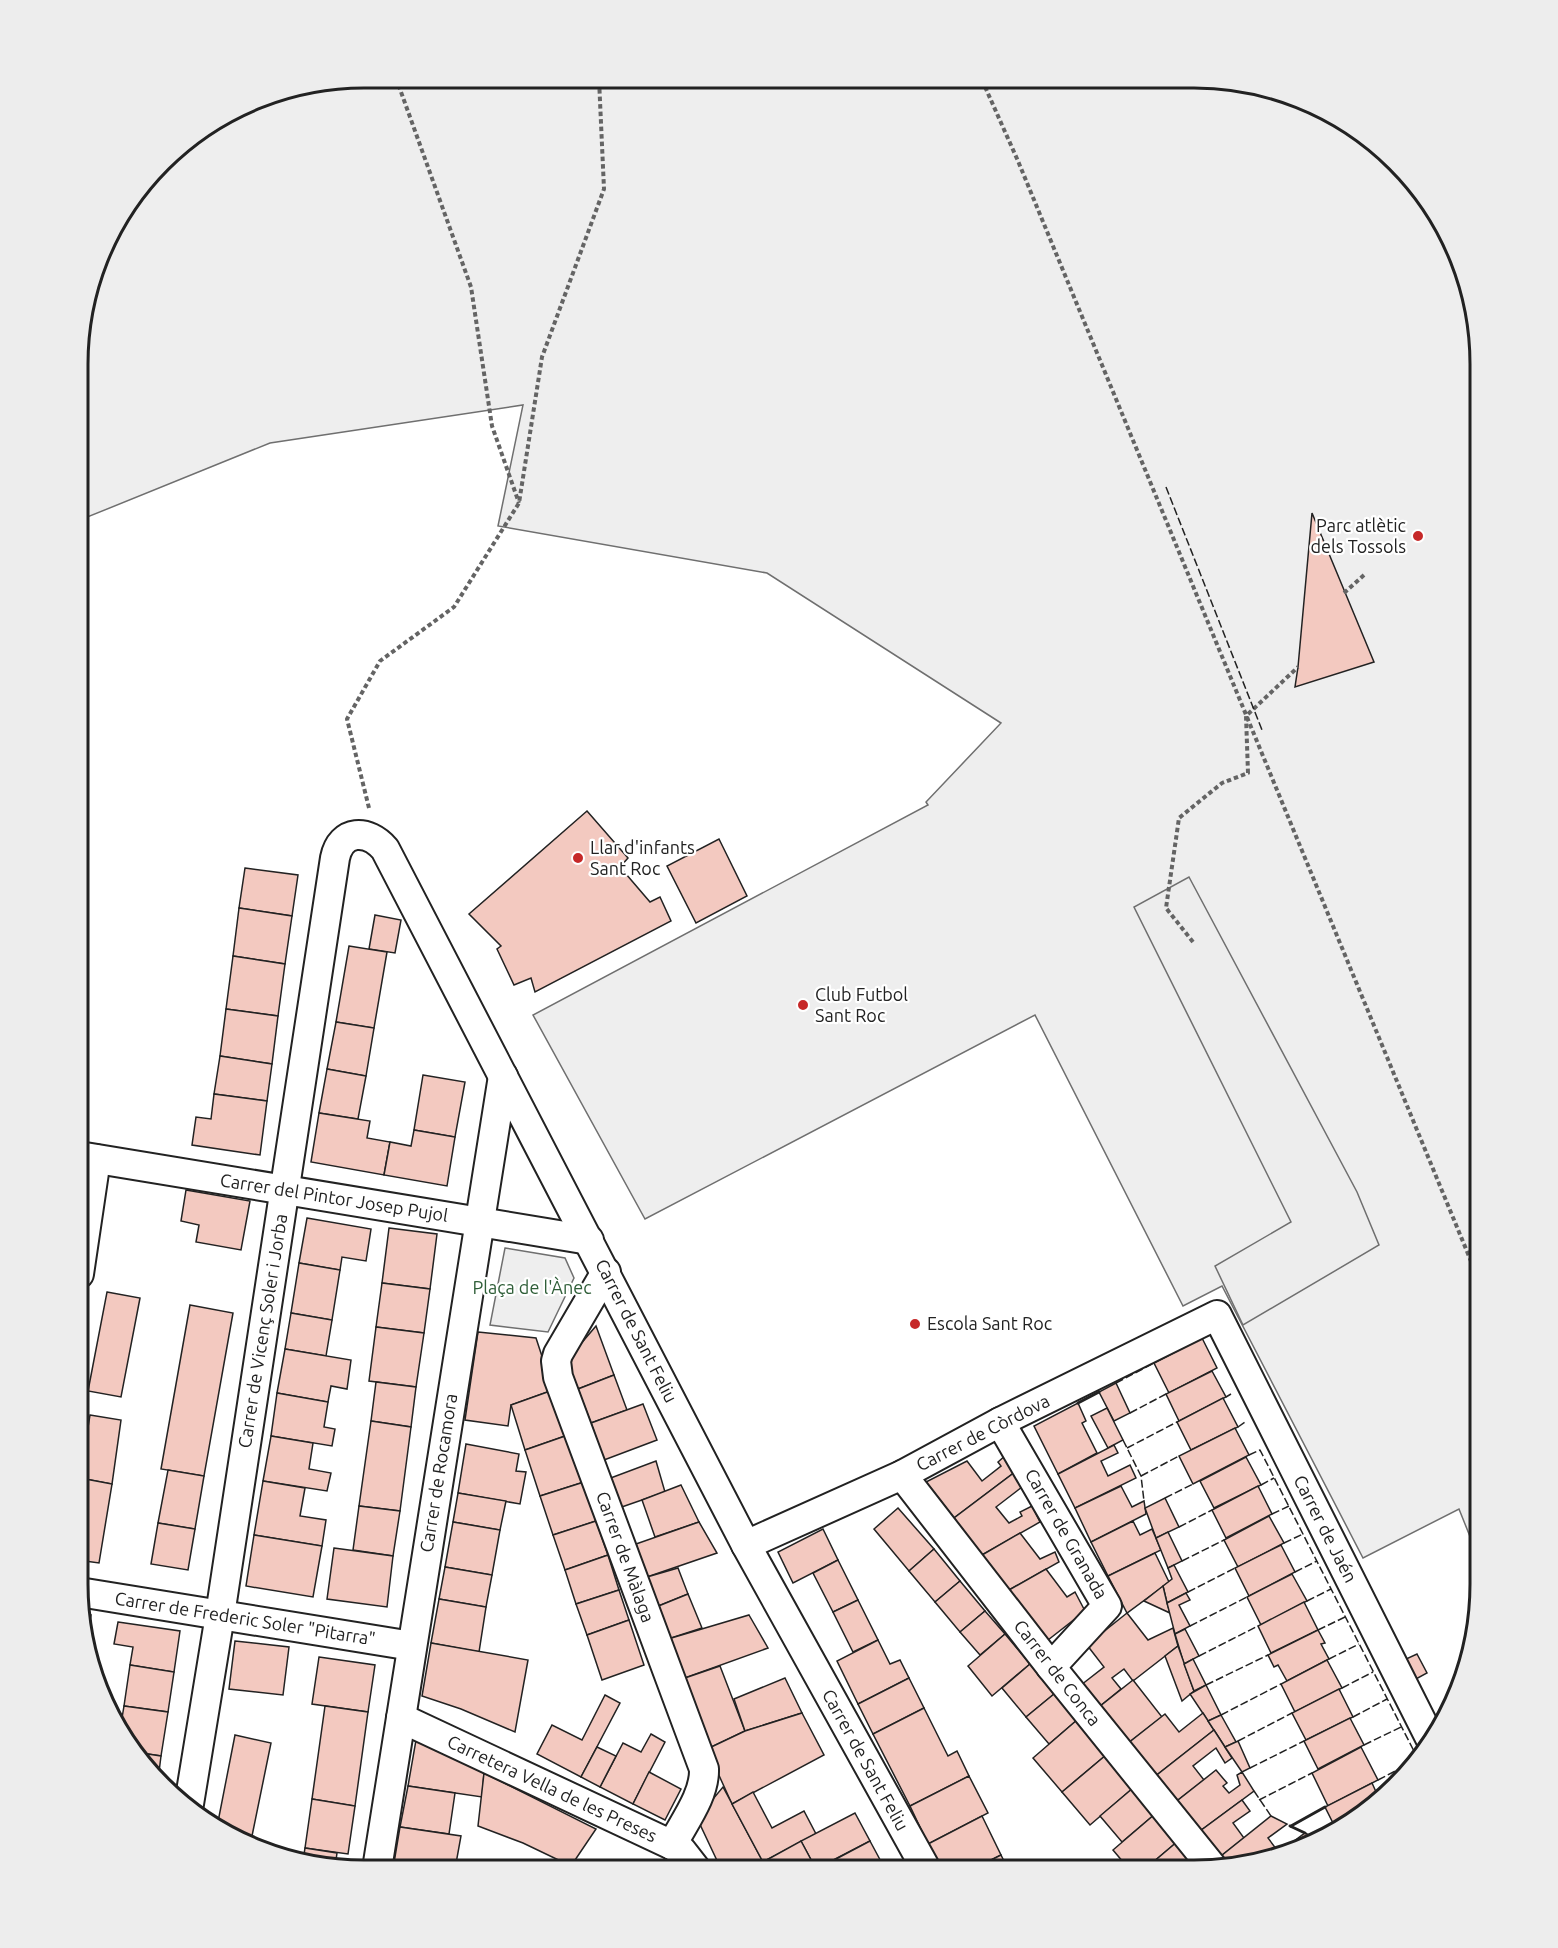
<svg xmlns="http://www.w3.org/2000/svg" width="1558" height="1948" font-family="Ubuntu,sans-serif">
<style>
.green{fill:#eee;stroke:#6f6f6f;stroke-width:1.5}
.parking{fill:#ededed;stroke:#6f6f6f;stroke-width:1.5}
.building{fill:#f3c9c0;stroke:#222;stroke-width:1.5}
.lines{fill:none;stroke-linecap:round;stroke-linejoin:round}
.minor-casing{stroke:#222;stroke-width:32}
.path{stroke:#646464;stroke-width:4;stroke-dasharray:4.5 3;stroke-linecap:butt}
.minor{stroke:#fff;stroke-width:28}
.fence{stroke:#222;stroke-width:1.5;stroke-dasharray:8 3;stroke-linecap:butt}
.wall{stroke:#222;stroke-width:3}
.poi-dot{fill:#c62828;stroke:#fff;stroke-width:2}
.labels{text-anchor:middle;stroke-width:4.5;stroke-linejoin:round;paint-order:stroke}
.poi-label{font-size:18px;fill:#222;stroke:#fff;text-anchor:start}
.street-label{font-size:18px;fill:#222;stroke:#fff}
.park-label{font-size:18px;fill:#2f5e38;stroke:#fff}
.rim{fill:none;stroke:#222;stroke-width:3}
</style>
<rect width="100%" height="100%" fill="#fff"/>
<g class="green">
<polygon points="365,78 1231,81 1353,127 1442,222 1470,291 1480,364 1479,1559 1459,1509 1363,1558 1222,1286 1183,1306 1035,1015 645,1219 533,1015 928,805 926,802 1001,723 767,573 498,526 523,405 270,443 80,520 81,327 116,222 176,149 272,93"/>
<polygon points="505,1248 565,1258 574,1278 548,1332 490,1325"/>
</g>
<polygon class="parking" points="1189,877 1357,1192 1379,1245 1243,1325 1215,1266 1291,1222 1134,907"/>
<g class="building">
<polygon points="1312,513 1374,662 1295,687 1298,667"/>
<polygon points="587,811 628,858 620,867 650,902 660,897 671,921 535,992 531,978 514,985 497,949 501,946 469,914"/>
<polygon points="719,839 747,896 696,923 667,866"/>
<polygon points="245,868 298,875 292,916 239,908"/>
<polygon points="239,908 292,916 285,964 233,956"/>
<polygon points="375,915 401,920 395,953 369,949"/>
<polygon points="349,946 387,952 374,1028 336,1022"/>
<polygon points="233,956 285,964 278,1016 226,1009"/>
<polygon points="226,1009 278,1016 272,1064 220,1056"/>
<polygon points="336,1022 374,1028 366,1076 327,1069"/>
<polygon points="220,1056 272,1064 267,1101 214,1094"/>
<polygon points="327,1069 366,1076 358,1119 319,1113"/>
<polygon points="423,1075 465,1082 455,1137 414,1130"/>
<polygon points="214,1094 267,1101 260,1155 192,1145 196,1117 211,1119"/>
<polygon points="319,1113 370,1121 367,1138 390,1142 384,1175 311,1162"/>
<polygon points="414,1130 455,1137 447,1186 384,1175 390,1142 411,1146"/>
<polygon points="186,1190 250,1201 241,1250 196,1242 199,1225 181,1221"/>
<polygon points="307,1218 371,1229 366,1261 342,1257 340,1270 299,1263"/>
<polygon points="389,1228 437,1234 430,1289 382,1283"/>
<polygon points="299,1263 340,1270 332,1320 291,1313"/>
<polygon points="382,1283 430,1289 424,1333 376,1327"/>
<polygon points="107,1292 140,1298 121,1397 88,1391"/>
<polygon points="190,1305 233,1313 204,1476 161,1469"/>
<polygon points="291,1313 332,1320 326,1356 285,1349"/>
<polygon points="596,1326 614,1375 578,1389 567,1360"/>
<polygon points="376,1327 424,1333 416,1387 369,1381"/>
<polygon points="478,1332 536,1338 553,1390 511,1405 508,1426 465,1420"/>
<polygon points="1202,1338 1217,1368 1169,1393 1154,1363"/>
<polygon points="285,1349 351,1360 347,1389 331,1386 328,1402 277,1393"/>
<polygon points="1212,1371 1226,1397 1179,1421 1166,1394"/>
<polygon points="614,1375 627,1410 591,1423 578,1389"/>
<polygon points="376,1382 416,1387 411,1427 371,1421"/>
<polygon points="1116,1383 1130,1413 1114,1421 1099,1392"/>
<polygon points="553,1390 568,1435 525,1450 511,1405"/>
<polygon points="277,1393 328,1402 324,1427 335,1429 332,1446 271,1436"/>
<polygon points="1223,1398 1238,1427 1191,1450 1177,1422"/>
<polygon points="1078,1403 1086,1421 1082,1423 1097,1453 1058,1474 1034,1426"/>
<polygon points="643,1404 657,1440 604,1460 591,1423"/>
<polygon points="1107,1408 1123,1440 1108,1448 1091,1416"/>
<polygon points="90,1415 121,1420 112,1484 80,1478"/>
<polygon points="371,1421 411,1427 400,1511 359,1506"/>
<polygon points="1235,1428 1249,1455 1193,1484 1179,1456"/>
<polygon points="568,1435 584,1482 540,1496 525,1450"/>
<polygon points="271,1436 313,1443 309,1469 331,1473 327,1491 263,1481"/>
<polygon points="466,1444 519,1454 516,1471 526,1472 520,1504 458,1493"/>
<polygon points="1114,1445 1118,1453 1101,1461 1108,1476 1130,1465 1136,1478 1075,1508 1058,1474"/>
<polygon points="1006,1455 1015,1472 954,1518 926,1482 967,1461 982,1481 1001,1466 998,1462"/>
<polygon points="1246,1457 1261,1485 1214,1508 1200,1481"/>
<polygon points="656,1461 665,1492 616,1509 608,1479"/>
<polygon points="168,1470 204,1476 195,1529 158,1523"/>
<polygon points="1015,1472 1022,1487 996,1507 1009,1523 1022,1516 1020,1512 1032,1506 1040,1522 982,1555 954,1518"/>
<polygon points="80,1478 112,1484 99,1563 78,1560 78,1490"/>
<polygon points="263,1481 305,1488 300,1516 326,1520 322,1546 254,1535"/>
<polygon points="584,1482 596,1521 553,1535 540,1496"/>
<polygon points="681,1485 699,1522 655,1537 642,1500"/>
<polygon points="1121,1486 1132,1507 1144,1501 1146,1514 1091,1542 1075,1508"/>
<polygon points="1258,1486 1272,1514 1226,1538 1212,1510"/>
<polygon points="458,1493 506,1501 500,1530 453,1522"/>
<polygon points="1165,1498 1179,1527 1156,1538 1145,1508"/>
<polygon points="359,1506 400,1511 393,1556 353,1550"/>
<polygon points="898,1508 934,1549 909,1571 874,1529"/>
<polygon points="1269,1516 1284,1543 1238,1567 1224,1540"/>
<polygon points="596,1521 608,1555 565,1570 553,1535"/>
<polygon points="1133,1521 1140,1535 1152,1529 1161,1550 1108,1576 1091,1542"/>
<polygon points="453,1522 500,1530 492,1575 445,1567"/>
<polygon points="699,1522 717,1553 647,1577 636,1544"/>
<polygon points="158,1523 195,1529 188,1570 151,1564"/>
<polygon points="823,1529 838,1560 793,1583 778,1552"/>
<polygon points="1168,1532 1182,1561 1168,1568 1156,1538"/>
<polygon points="1020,1533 1040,1559 1055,1552 1059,1562 1009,1590 982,1555"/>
<polygon points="254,1535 322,1546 313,1597 246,1586"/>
<polygon points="1281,1545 1295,1572 1249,1596 1235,1568"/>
<polygon points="334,1548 393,1556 387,1607 327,1599"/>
<polygon points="934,1549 960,1581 935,1602 909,1571"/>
<polygon points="1155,1553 1169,1582 1127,1613 1108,1576"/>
<polygon points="608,1555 619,1590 576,1604 565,1570"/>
<polygon points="838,1560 858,1600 833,1612 813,1573"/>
<polygon points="1174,1565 1188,1592 1167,1603 1163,1586 1172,1579 1168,1568"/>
<polygon points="445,1567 492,1575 486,1607 439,1599"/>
<polygon points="678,1568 688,1594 656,1607 647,1577"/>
<polygon points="1046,1569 1067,1597 1075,1592 1085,1611 1048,1640 1009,1590"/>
<polygon points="1292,1574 1307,1601 1261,1625 1247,1597"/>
<polygon points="960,1581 985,1611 960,1632 935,1602"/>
<polygon points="1163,1586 1167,1603 1170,1613 1144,1601"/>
<polygon points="619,1590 629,1620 587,1635 576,1604"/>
<polygon points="1186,1593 1190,1600 1179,1605 1190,1626 1175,1634 1167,1603"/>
<polygon points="688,1594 702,1628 668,1639 656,1607"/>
<polygon points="439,1599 486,1607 479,1652 431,1643"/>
<polygon points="858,1600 878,1640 853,1652 833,1612"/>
<polygon points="1304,1602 1318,1630 1271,1653 1258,1626"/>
<polygon points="985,1611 1005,1634 980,1655 960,1632"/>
<polygon points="1127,1613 1148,1640 1173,1628 1178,1646 1133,1681 1124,1669 1112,1678 1121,1689 1099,1707 1081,1685 1104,1667 1087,1645"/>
<polygon points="82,1614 91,1615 86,1645"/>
<polygon points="749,1615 768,1648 682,1679 668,1639"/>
<polygon points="629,1620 644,1665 602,1680 587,1635"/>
<polygon points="118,1622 180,1631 174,1672 130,1665 133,1647 114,1644"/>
<polygon points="1185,1629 1199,1656 1184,1664 1175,1634"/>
<polygon points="1318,1630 1325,1643 1321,1644 1329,1659 1287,1681 1278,1665 1274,1667 1268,1655"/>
<polygon points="1005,1634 1030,1664 992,1696 968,1666"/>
<polygon points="878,1640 890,1664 900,1660 909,1678 858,1704 837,1661"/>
<polygon points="235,1641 289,1647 283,1695 229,1689"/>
<polygon points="431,1643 528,1660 515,1732 461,1709 422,1696"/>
<polygon points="1178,1646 1194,1691 1182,1701 1165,1656"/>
<polygon points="1417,1654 1427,1673 1416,1679 1406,1659"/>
<polygon points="319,1657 375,1665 368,1712 312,1704"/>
<polygon points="1193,1659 1206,1685 1194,1691 1184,1664"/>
<polygon points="1327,1660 1342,1688 1295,1712 1281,1684"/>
<polygon points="1030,1664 1054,1694 1026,1717 1002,1688"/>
<polygon points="130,1665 174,1672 168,1712 124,1706"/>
<polygon points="720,1666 745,1731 707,1749 682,1679"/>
<polygon points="785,1678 802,1713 745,1731 734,1699"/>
<polygon points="909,1678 924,1708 873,1734 858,1704"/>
<polygon points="1133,1680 1162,1717 1127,1744 1099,1707"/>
<polygon points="1206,1685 1221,1715 1208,1721 1190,1694"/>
<polygon points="1339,1689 1353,1717 1306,1740 1292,1713"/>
<polygon points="1054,1694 1077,1720 1049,1744 1026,1717"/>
<polygon points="605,1695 620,1703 581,1777 537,1754 552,1725 582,1740"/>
<polygon points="124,1706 168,1712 161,1756 141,1753 120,1730"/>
<polygon points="325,1706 368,1712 355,1806 312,1799"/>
<polygon points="924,1708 948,1756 957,1751 969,1776 910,1806 873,1734"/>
<polygon points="802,1713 824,1755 732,1804 707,1749 745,1731"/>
<polygon points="1203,1713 1214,1730 1153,1778 1127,1744 1165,1714 1179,1732"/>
<polygon points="1221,1715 1236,1742 1225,1747 1208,1721"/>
<polygon points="1350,1718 1364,1745 1318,1769 1304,1741"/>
<polygon points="1077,1720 1106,1755 1062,1792 1033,1758"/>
<polygon points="1214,1730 1232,1758 1225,1763 1216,1748 1193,1766 1204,1780 1173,1804 1153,1778"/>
<polygon points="651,1734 665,1742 633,1804 600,1787 623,1743 641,1752"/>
<polygon points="235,1735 271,1743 252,1836 217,1827"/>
<polygon points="416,1740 484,1773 482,1797 408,1786"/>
<polygon points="1238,1741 1250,1768 1242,1772 1225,1747"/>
<polygon points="597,1747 616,1756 600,1787 581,1777"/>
<polygon points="1361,1747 1378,1780 1328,1806 1312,1773"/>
<polygon points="141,1753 161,1756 159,1772"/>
<polygon points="1106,1755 1133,1788 1090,1825 1062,1792"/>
<polygon points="1216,1770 1227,1783 1223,1786 1229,1793 1240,1785 1237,1775 1242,1772 1254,1791 1196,1834 1173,1804"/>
<polygon points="649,1772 681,1789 665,1820 633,1804"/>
<polygon points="484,1773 596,1829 571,1866 523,1843 478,1826"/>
<polygon points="969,1776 988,1813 928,1844 910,1806"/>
<polygon points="1372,1783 1377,1794 1337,1831 1325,1807"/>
<polygon points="408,1786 455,1793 449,1834 400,1827"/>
<polygon points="723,1787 763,1862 748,1869 721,1869 697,1818"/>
<polygon points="1133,1788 1155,1814 1122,1842 1100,1816"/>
<polygon points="753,1792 772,1828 804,1811 816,1834 763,1862 732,1804"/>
<polygon points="312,1799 355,1806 348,1854 305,1848"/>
<polygon points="1242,1800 1250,1811 1233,1823 1244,1838 1216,1860 1196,1834"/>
<polygon points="855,1813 870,1841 816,1869 801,1841"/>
<polygon points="1155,1814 1178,1841 1145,1869 1129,1869 1113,1850"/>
<polygon points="982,1816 1001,1855 973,1869 941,1869 928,1844"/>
<polygon points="1271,1816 1287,1824 1268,1838 1277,1850 1221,1867 1216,1860"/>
<polygon points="400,1827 461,1836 455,1869 393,1869"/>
<polygon points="1305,1833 1315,1838 1286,1847"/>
<polygon points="801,1841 816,1869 748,1869 763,1862"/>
<polygon points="870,1841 885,1869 817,1869"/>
<polygon points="1178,1841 1202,1869 1145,1869"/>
<polygon points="305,1848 337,1853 335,1867 303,1861"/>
<polygon points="1001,1855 1008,1869 973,1869"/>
</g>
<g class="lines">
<g class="minor-casing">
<g id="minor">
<polyline points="79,1156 589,1240"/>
<path d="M606 1272 558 1354 556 1361 558 1377 704 1769C705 1795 684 1822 672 1845"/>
<polyline points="79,1274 96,1159"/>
<polyline points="1000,1422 1107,1606 1051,1667"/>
<polyline points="902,1475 1051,1667 1214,1869"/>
<polyline points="746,1545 902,1475 1000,1422 1217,1315 1432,1742"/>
<polyline points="79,1592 412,1646"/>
<polyline points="401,1718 672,1845 682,1851 696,1869"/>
<path d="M189 1804 220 1615 335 858C341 829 368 829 385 849L746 1545 926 1869"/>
<polyline points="377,1869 503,1076"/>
</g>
</g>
<g class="path">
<polyline points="396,78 471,287 492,426 519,503"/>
<polyline points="982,80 1018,161 1480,1283"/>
<polyline points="1344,593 1364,575"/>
<polyline points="369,808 347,719 380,661 454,607 519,503 542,357 604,189 599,79"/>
<polyline points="1193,942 1166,908 1179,818 1222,783 1248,773 1246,716 1298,667"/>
</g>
<use href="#minor" class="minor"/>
<g class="fence">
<polyline points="1166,487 1262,730"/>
<polyline points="1116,1383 1154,1363"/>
<polyline points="1226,1397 1231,1394"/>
<polyline points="1130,1413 1166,1394"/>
<polyline points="1238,1427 1245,1422"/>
<polyline points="1123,1440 1141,1476 1144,1501"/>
<polyline points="1127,1448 1177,1422"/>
<polyline points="1249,1455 1260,1450 1417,1757"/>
<polyline points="1141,1476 1179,1456"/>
<polyline points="1261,1485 1274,1478"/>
<polyline points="1165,1498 1193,1484"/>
<polyline points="1272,1514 1289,1506"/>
<polyline points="1179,1527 1212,1510"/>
<polyline points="1284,1543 1303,1534"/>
<polyline points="1182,1561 1224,1540"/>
<polyline points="1295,1572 1317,1561"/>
<polyline points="1188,1592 1235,1568"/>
<polyline points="1307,1601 1331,1589"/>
<polyline points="1190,1626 1247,1597"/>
<polyline points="1318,1630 1345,1617"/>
<polyline points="1199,1656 1258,1626"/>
<polyline points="1329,1659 1359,1644"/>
<polyline points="1206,1685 1268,1655"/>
<polyline points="1342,1688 1373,1672"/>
<polyline points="1221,1715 1281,1684"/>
<polyline points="1353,1717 1387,1699"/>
<polyline points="1238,1741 1292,1713"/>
<polyline points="1364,1745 1401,1727"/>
<polyline points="1250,1768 1304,1741"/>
<polyline points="1378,1780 1407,1765"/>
<polyline points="1254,1791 1271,1816"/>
<polyline points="1259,1800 1312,1773"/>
</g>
<g class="wall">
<polyline points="1078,1403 1099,1392"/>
<polyline points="1290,1826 1305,1833"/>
<polyline points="1291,1826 1325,1807"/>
</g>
</g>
<g class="poi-dot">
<circle cx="1418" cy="536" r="6"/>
<circle cx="578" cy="858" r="6"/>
<circle cx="803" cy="1005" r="6"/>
<circle cx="915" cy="1324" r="6"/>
</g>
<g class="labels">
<g class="poi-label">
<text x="1406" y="532" text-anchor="end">Parc atlètic<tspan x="1406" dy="21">dels Tossols</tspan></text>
<text x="590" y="854">Llar d'infants<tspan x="590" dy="21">Sant Roc</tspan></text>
<text x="815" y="1001">Club Futbol<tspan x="815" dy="21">Sant Roc</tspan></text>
<text x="927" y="1330">Escola Sant Roc</text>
</g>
<g class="street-label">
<text transform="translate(334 1198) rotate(9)" y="6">Carrer del Pintor Josep Pujol</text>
<text transform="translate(263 1331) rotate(-81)" y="6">Carrer de Vicenç Soler i Jorba</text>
<text transform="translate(636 1331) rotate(63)" y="6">Carrer de Sant Feliu</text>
<text transform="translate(983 1433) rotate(-27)" y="6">Carrer de Còrdova</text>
<text transform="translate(439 1473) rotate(-81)" y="6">Carrer de Rocamora</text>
<text transform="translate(1325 1529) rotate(63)" y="6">Carrer de Jaén</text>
<text transform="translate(1066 1534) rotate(60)" y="6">Carrer de Granada</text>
<text transform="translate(625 1557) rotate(70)" y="6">Carrer de Màlaga</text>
<text transform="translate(245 1619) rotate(9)" y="6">Carrer de Frederic Soler "Pitarra"</text>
<text transform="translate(1057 1673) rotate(52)" y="6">Carrer de Conca</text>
<text transform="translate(865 1760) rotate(61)" y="6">Carrer de Sant Feliu</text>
<text transform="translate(552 1789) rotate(25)" y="6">Carretera Vella de les Preses</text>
</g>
<g class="park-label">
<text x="532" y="1294">Plaça de l'Ànec</text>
</g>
</g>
<path d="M0 0H1558V1948H0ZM364 88H1194A276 276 0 0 1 1470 364V1584A276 276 0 0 1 1194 1860H364A276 276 0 0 1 88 1584V364A276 276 0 0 1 364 88Z" fill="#ededed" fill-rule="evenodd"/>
<path class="rim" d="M364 88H1194A276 276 0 0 1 1470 364V1584A276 276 0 0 1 1194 1860H364A276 276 0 0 1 88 1584V364A276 276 0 0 1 364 88Z"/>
</svg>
